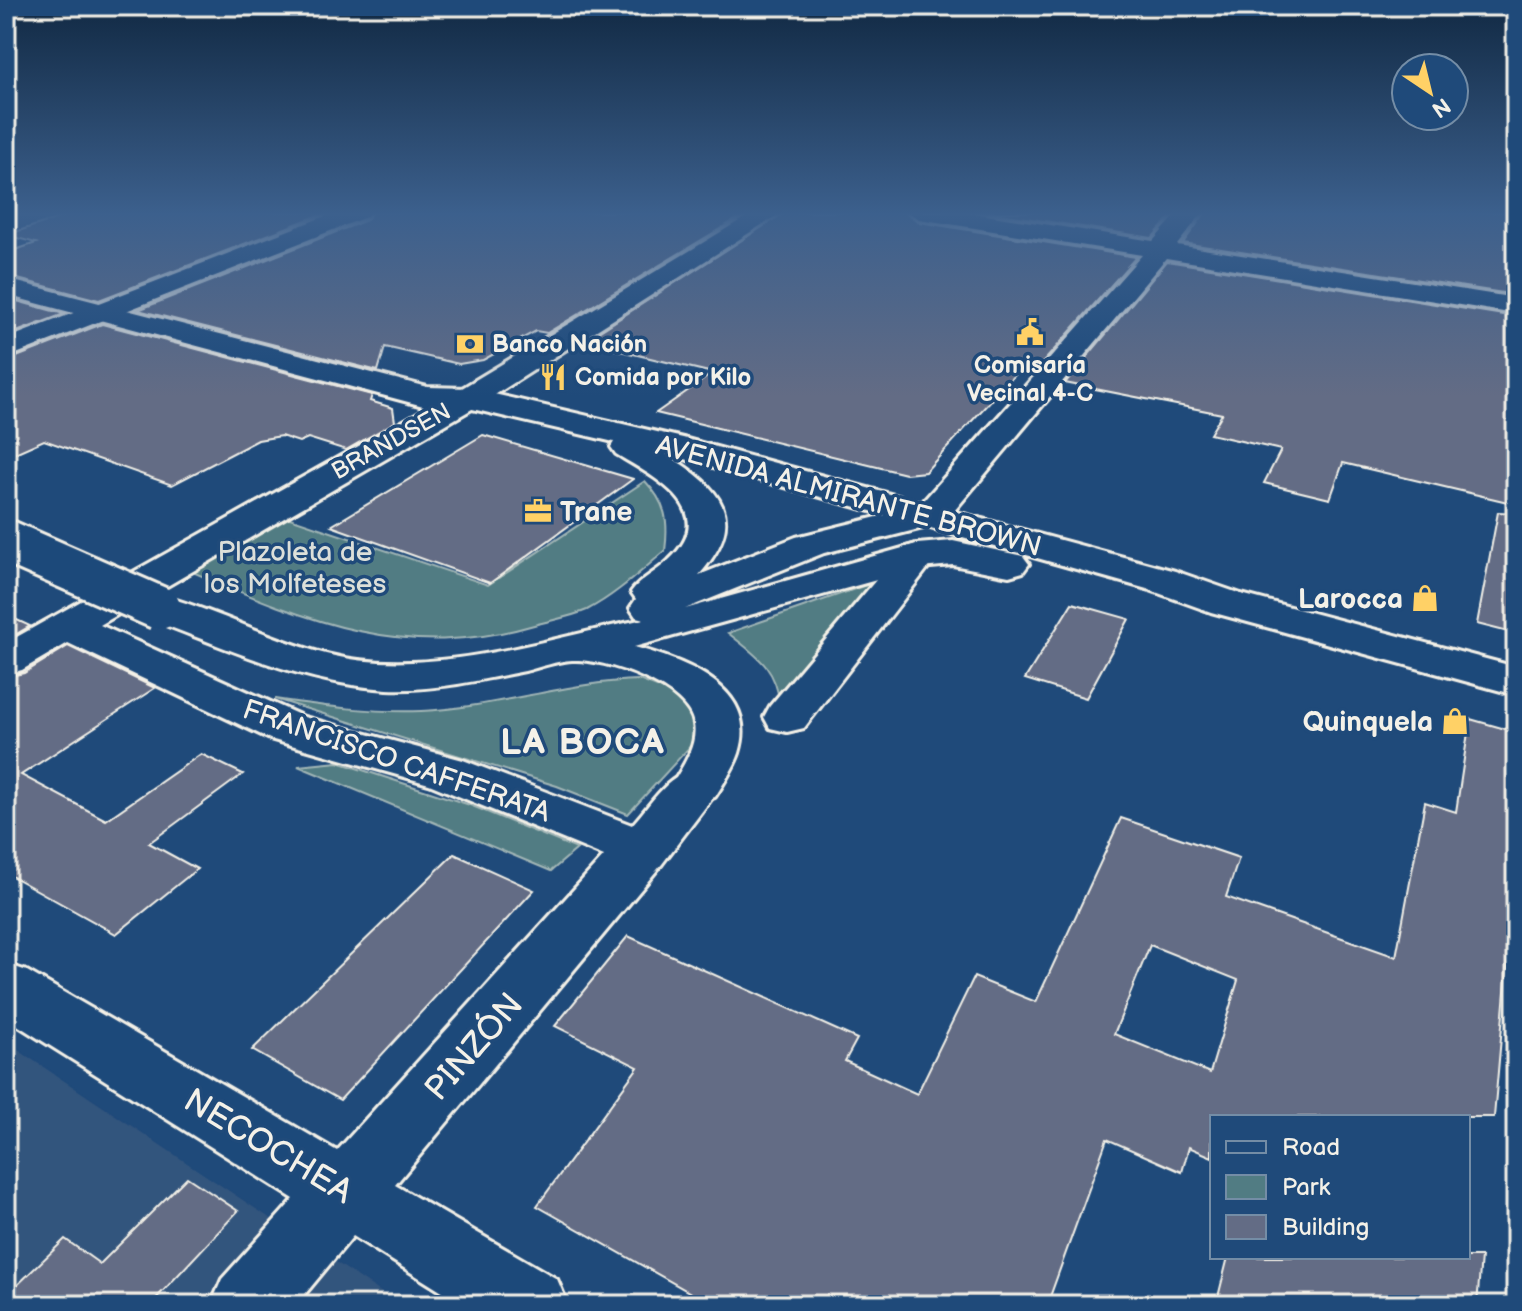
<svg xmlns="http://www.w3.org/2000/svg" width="1522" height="1311" font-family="'Balsamiq Sans',sans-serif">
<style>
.built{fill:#33547d}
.green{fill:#517c83;stroke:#a2b6b6;stroke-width:2}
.building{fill:#636c85;stroke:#f4f1e8;stroke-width:2;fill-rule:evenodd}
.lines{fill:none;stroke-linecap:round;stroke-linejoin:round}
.street-casing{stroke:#f4f1e8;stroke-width:6}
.secondary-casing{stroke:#f4f1e8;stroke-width:6}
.street{fill:#1f4a7a;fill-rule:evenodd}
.secondary{fill:#1f4a7a;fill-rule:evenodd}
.secondary-bridge-casing{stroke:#f4f1e8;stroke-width:48;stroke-linecap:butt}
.secondary-bridge{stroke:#1f4a7a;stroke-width:42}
.labels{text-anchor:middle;stroke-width:7;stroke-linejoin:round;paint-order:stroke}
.far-poi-label{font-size:24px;font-weight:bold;fill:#f4f1e8;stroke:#1f4a7a;text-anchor:start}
.far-street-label{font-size:24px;fill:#f4f1e8;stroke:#1f4a7a}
.street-label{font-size:28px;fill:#f4f1e8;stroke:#1f4a7a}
.poi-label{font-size:28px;font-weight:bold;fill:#f4f1e8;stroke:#1f4a7a;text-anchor:end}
.park-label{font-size:28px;fill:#dcdfd9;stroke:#1f4a7a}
.near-street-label{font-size:34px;fill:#f4f1e8;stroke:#1f4a7a}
.district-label{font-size:36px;font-weight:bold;letter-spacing:2px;fill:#f4f1e8;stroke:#1f4a7a}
</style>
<rect width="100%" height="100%" fill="#1f4a7a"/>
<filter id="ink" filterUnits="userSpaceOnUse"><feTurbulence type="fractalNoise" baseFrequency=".0125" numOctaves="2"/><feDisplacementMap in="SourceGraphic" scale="16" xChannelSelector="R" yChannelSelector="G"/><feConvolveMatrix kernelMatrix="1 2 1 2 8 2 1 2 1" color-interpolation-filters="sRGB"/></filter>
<g filter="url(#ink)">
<polygon class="built" points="6,1042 400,1305 6,1305"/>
<g class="green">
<path d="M645 481C666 503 669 520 665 551 641 571 616 595 587 610 571 617 551 620 534 625 404 663 306 620 188 570L284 516 488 585Z"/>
<path d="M875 582 780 705C776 667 757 656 728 633Z"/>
<path d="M639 680 670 692 694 718 696 740 628 814 557 786 275 699C323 706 372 713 421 711 495 708 565 682 639 680Z"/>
<polygon points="338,762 470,805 577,849 551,871 298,766"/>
</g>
<g class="building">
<polygon points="77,212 327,212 99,300 6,276 6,253 36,243 6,235"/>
<polygon points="372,212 748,212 547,333 536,331 483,360 459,364 385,347 378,371 138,310 367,220"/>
<polygon points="785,212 905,212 919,222 1136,257 1031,376 1016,373 925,472 906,474 656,413 713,373 583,342"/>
<polygon points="988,212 1175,212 1152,238"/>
<polygon points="1206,212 1516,212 1516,295 1183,243"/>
<polygon points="1167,261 1516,317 1516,504 1343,463 1330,499 1264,483 1281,450 1210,434 1222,414 1065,383"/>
<polygon points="6,298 64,314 6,336"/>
<polygon points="102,324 372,395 370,401 393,408 395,422 346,450 308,438 299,442 281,436 258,440 172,485 44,440 6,457 6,361"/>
<polygon points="483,435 633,479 490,583 331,526"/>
<polygon points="1498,512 1516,513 1516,634 1477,624"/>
<polygon points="1072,603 1129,619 1086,698 1025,679"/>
<polygon points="6,615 30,626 6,640"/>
<polygon points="68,646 155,688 21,775 106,820 201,754 243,774 149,843 197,869 116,934 6,873 6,677 24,673"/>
<path d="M1470 719 1516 732V866L1494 1117H1212V1157L1189 1147 1182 1172 1107 1139 1047 1305H712L537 1206 638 1067 555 1026 628 936 857 1039 845 1061 917 1094 974 977 1036 1002 1121 818 1239 858 1226 897 1396 957 1425 802 1456 812ZM1150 945 1238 980 1210 1073 1114 1034Z"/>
<polygon points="454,854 534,890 340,1100 252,1050"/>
<polygon points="187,1177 238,1211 150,1305 6,1305 6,1296 65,1239 100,1264"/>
<polygon points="1228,1257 1481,1257 1477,1305 1216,1305"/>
</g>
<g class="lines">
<g class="street-casing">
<g id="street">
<polygon points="336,212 369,212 366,217 6,358 6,339"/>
<path d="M754 212H782L479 405 100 625 304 717 463 760 632 825C657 798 674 761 715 773L722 785 662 864 395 1185 557 1279 568 1305H463L353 1236 296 1305H211L222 1279 294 1199 6 1018V964L27 971 337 1151 604 856 429 784 270 739 68 643 22 670 6 674V643L457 391Z"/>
<polygon points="908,212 966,212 1153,241 1179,212 1203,212 1177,245 1516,298 1516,314 1166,258 944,523 931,526 918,523 912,515 918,507 1142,255 919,219"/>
<polygon points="917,544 931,548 937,556 804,728 787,732 770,728 764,717 770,706 903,548"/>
</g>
</g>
<g class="secondary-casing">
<path id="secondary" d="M6 279 427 387 468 388 683 438 1175 571 1241 594 1516 667V695L1211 612 1147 589 927 527 824 553 685 609 917 544 953 541 1023 556 1029 564 1023 572 1009 576 953 565 920 568 634 647C682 660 760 687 739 753 734 768 723 784 715 797L697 802 679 797 672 785C682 767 698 746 694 724 689 687 605 658 572 660 557 661 540 667 525 671 479 680 435 691 387 689 302 684 223 646 144 617L138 608 144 599 159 595C216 610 269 639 326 654 426 680 546 639 644 619L636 617 630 608 636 599 631 592C641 578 657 572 669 560 722 511 656 478 616 454L611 447 614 442 468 408 427 407 6 295ZM666 454 674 456 885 515 796 537 699 575C749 518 722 489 666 454Z"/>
</g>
<use href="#street" class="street"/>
<use href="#secondary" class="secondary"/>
<g class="secondary-bridge-casing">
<polyline id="secondary-bridge" points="6,541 159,608"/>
</g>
<use href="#secondary-bridge" class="secondary-bridge"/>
</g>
</g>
<linearGradient id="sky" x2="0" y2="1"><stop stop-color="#112943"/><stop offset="0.54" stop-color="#3c608d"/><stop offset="1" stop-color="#3c608d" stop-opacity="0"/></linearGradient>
<rect width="1522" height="396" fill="url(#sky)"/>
<defs>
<g id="civic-bare" transform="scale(2.16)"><path d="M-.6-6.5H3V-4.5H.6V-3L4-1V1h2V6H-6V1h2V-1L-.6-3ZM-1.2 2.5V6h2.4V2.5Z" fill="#ffd166" stroke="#1f4a7a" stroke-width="2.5" paint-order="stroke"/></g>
<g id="bank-bare" transform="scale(2.16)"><path d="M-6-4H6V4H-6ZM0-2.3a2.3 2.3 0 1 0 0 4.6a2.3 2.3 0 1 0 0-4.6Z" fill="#ffd166" stroke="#1f4a7a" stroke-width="2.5" paint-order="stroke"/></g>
<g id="restaurant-bare" transform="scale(2.16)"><path d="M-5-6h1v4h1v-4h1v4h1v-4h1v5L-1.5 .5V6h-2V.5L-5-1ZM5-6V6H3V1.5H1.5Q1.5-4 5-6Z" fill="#ffd166" stroke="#1f4a7a" stroke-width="2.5" paint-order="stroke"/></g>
<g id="office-bare" transform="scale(2.16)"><path d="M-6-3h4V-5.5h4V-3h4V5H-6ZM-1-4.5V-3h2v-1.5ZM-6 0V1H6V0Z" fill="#ffd166" stroke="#1f4a7a" stroke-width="2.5" paint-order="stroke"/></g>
<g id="shop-bare" transform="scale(2.16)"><path d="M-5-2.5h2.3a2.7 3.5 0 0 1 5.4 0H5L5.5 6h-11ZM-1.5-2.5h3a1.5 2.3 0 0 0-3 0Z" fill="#ffd166" stroke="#1f4a7a" stroke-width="2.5" paint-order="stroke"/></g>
</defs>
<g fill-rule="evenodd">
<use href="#civic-bare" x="1030" y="332"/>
<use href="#bank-bare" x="470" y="344"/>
<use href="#restaurant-bare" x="553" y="377"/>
<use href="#office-bare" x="538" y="511"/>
<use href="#shop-bare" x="1425" y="598"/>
<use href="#shop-bare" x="1455" y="721"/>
</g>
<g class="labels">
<g class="far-poi-label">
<text x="492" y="352">Banco Nación</text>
<text x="1030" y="373" text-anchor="middle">Comisaría<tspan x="1030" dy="28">Vecinal 4-C</tspan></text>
<text x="575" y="385">Comida por Kilo</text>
</g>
<g class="far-street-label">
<text transform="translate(391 441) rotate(-29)" y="8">BRANDSEN</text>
</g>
<g class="street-label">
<text transform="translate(849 495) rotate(15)" y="10">AVENIDA ALMIRANTE BROWN</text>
<text transform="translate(397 760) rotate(19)" y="10">FRANCISCO CAFFERATA</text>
</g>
<g class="poi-label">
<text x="560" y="521" text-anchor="start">Trane</text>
<text x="1403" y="608">Larocca</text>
<text x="1433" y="731">Quinquela</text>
</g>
<g class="park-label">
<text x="295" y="561">Plazoleta de<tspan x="295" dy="32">los Molfeteses</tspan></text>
</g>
<g class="near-street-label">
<text transform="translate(473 1046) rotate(-49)" y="12">PINZÓN</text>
<text transform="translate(269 1145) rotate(31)" y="12">NECOCHEA</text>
</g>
<g class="district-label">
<text x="583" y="754">LA BOCA</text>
</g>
</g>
<rect width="1522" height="1311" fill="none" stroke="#1f4a7a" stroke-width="32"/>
<rect x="16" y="16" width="1490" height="1279" fill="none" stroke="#f4f1e8" stroke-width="3" filter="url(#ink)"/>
<rect x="1210" y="1115" width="260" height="144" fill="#1f4a7a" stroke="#748da6" stroke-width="2"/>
<rect x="1226" y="1141" width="40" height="12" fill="#1f4a7a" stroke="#748da6" stroke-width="2"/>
<text x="1282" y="1155" font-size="24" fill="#f4f1e8">Road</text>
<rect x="1226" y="1175" width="40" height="24" fill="#517c83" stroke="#748da6" stroke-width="2"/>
<text x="1282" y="1195" font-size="24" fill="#f4f1e8">Park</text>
<rect x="1226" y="1215" width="40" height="24" fill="#636c85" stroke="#748da6" stroke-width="2"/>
<text x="1282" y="1235" font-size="24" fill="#f4f1e8">Building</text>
<g transform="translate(1430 92) rotate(145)"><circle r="38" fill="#1f4a7a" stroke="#748da6" stroke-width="2"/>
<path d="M0-6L14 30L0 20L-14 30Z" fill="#ffd166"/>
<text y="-12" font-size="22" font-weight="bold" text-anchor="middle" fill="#f4f1e8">N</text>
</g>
</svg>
